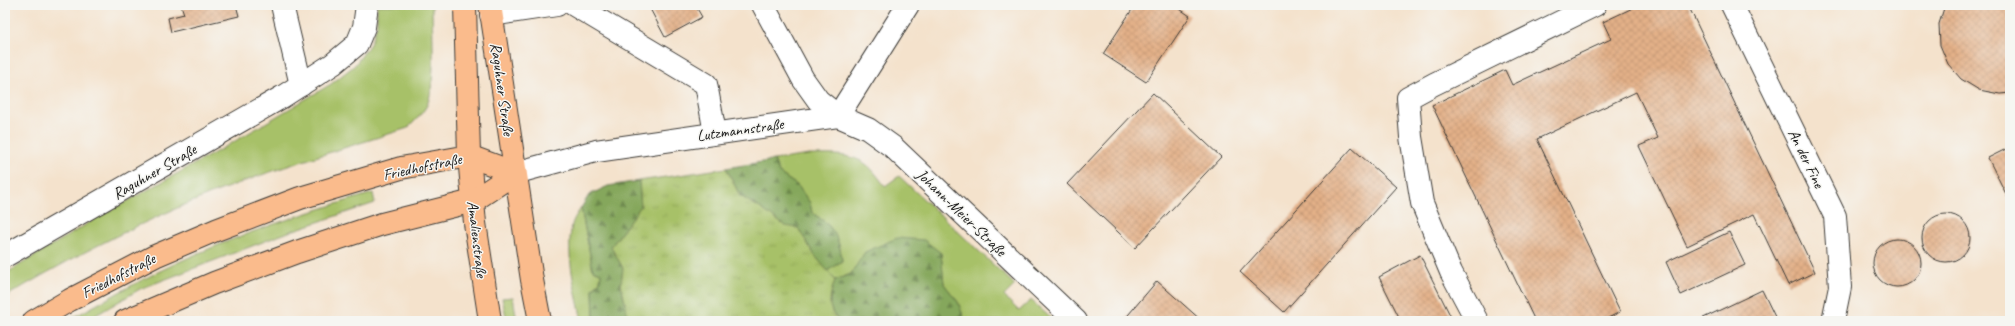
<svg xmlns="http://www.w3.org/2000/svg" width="2015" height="326" font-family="Caveat,sans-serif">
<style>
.grass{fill:#a7c167;stroke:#626e42}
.forest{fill:url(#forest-firs);stroke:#50623c}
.park{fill:url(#park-tufts);stroke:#626e42}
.building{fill:url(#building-cross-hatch)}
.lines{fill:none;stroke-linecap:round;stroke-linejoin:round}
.minor-casing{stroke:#3c3a36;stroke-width:24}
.major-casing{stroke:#3c3a36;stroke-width:24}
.minor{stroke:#fff;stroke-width:22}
.major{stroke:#fabb8c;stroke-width:22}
.labels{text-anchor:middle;stroke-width:3;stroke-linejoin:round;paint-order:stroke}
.street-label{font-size:16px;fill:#1c1c1c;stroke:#f6f6f2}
</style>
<defs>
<pattern id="forest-firs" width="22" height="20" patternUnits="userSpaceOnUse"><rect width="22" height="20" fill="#85a75c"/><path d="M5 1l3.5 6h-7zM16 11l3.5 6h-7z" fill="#6c874b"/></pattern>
<pattern id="park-tufts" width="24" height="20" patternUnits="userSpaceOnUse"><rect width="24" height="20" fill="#a7c167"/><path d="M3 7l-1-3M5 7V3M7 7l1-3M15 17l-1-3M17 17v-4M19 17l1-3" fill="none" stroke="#8fa559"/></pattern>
<pattern id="building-cross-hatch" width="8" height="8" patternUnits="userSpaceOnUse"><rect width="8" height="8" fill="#e3b088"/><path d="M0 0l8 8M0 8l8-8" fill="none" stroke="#c29775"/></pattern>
</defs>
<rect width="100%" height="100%" fill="#f6f6f2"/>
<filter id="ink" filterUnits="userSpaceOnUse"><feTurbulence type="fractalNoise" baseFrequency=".025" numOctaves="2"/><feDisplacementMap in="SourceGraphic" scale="8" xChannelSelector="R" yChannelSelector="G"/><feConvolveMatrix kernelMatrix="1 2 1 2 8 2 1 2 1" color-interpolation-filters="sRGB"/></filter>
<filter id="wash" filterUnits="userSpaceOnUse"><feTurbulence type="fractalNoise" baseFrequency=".012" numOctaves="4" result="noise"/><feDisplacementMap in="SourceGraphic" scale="16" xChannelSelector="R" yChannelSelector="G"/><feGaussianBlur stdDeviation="0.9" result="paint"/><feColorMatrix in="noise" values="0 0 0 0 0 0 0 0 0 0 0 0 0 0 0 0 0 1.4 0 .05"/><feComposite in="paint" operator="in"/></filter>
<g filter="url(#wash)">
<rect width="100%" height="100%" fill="#f4e2cc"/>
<g class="grass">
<path d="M377 5H432C432 29 437 87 426 107 421 115 415 121 408 128 332 152 255 174 182 206 121 232 62 263 5 297V274L95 219 225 147 331 84 355 65 370 44 377 25Z"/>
<path d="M809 155C825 155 847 153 861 161 871 166 878 177 885 186L899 176 1015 285 1004 296 1019 311 1031 300 1054 321H965L958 302 944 284 941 253 866 252 851 274 835 280 827 271 842 261C839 237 833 226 812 213L810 203 798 186 779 173 774 160Z"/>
<path d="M373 193 375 203 294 230 140 289 86 321H67C114 295 161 268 211 248 264 226 318 209 373 193Z"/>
<path d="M581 208 593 270 601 273 600 281 593 289 594 321H582C576 292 565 255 572 225 573 219 578 213 581 208Z"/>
<polygon points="513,297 517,321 507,321 502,298"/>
</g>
<g class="forest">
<path d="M774 160 779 173 798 186 810 203 812 213C833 226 839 236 842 261L827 271 815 256 798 228 785 227 760 208 740 196 726 168Z"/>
<polygon points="639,181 641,206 611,247 623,268 621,284 629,321 594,321 593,289 600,281 601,273 593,270 581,208 589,195 608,186"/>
<path d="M897 238 924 240 941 253 944 284 958 302 965 321H840C825 311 830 294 835 280L851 274 865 252Z"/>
</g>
<path class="park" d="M726 168 740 196 760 208 785 226 798 228 815 256 835 280C830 294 825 311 840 321H629L621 284 623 268 611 247 641 206 639 181Z"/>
<g id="blocks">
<g class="building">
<polygon points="181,5 236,5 239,16 171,32 168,18 184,14"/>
<polygon points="648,5 695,5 702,17 665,37"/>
<polygon points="1135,5 1174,5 1190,16 1146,82 1103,54"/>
<polygon points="1639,5 1688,5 1815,272 1788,285 1754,214 1687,246 1639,146 1658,138 1636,92 1537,139 1620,312 1602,321 1535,321 1432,105 1505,70 1512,85 1611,39 1603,22"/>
<polygon points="1945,5 2010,5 2010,93 2000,94 1979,90 1961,79 1948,64 1940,45 1939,24"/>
<polygon points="1153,93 1221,157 1135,248 1067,184"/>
<polygon points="2010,147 2010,202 1988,158"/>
<polygon points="1352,148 1396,187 1284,312 1240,272"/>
<circle cx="1946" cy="238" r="24"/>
<polygon points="1729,232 1745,265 1681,295 1666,262"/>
<circle cx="1897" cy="263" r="24"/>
<polygon points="1420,255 1453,321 1401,321 1379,277"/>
<polygon points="1157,281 1202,321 1123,321"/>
<polygon points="1762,290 1777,321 1697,321"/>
</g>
</g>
</g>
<g filter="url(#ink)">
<use href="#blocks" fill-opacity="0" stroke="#3c3a36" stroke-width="1"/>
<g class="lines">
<g class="minor-casing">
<g id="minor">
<polyline points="282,5 301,85"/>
<polyline points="574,5 706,84 715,133"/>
<polyline points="763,5 803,79 818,100 838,116 868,129 893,147 1076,321"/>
<polyline points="1732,5 1835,216 1840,287 1833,321"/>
<polyline points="491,15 557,5"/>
<polyline points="515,173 596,151 838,116 908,5"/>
<polyline points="5,256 282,97 333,64 357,44 364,27 367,5"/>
<polyline points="1477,321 1451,272 1422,203 1411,137 1408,98 1434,84 1595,5"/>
</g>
</g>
<g class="major-casing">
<g id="major">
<polyline points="465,5 469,156 475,223 490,321"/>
<polyline points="490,5 532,280 540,321"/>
<polyline points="34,321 70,300 155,256 216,230 300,198 401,168 469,156 515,173"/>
<polyline points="125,321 214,283 297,252 382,224 473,201 515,173"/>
</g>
</g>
<use href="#minor" class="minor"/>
<use href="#major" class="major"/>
</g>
</g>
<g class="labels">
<g class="street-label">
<text transform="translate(503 89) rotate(82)" y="6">Raguhner Straße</text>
<text transform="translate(740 129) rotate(-8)" y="6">Lutzmannstraße</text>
<text transform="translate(1807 158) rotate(64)" y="6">An der Fine</text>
<text transform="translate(422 166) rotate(-12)" y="6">Friedhofstraße</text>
<text transform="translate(154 171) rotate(-30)" y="6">Raguhner Straße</text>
<text transform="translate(962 212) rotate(44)" y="6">Johann-Meier-Straße</text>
<text transform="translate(478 239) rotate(83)" y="6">Amalienstraße</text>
<text transform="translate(118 275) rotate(-27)" y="6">Friedhofstraße</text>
</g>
</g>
<rect width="2015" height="326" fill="none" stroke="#f6f6f2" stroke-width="20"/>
</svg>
